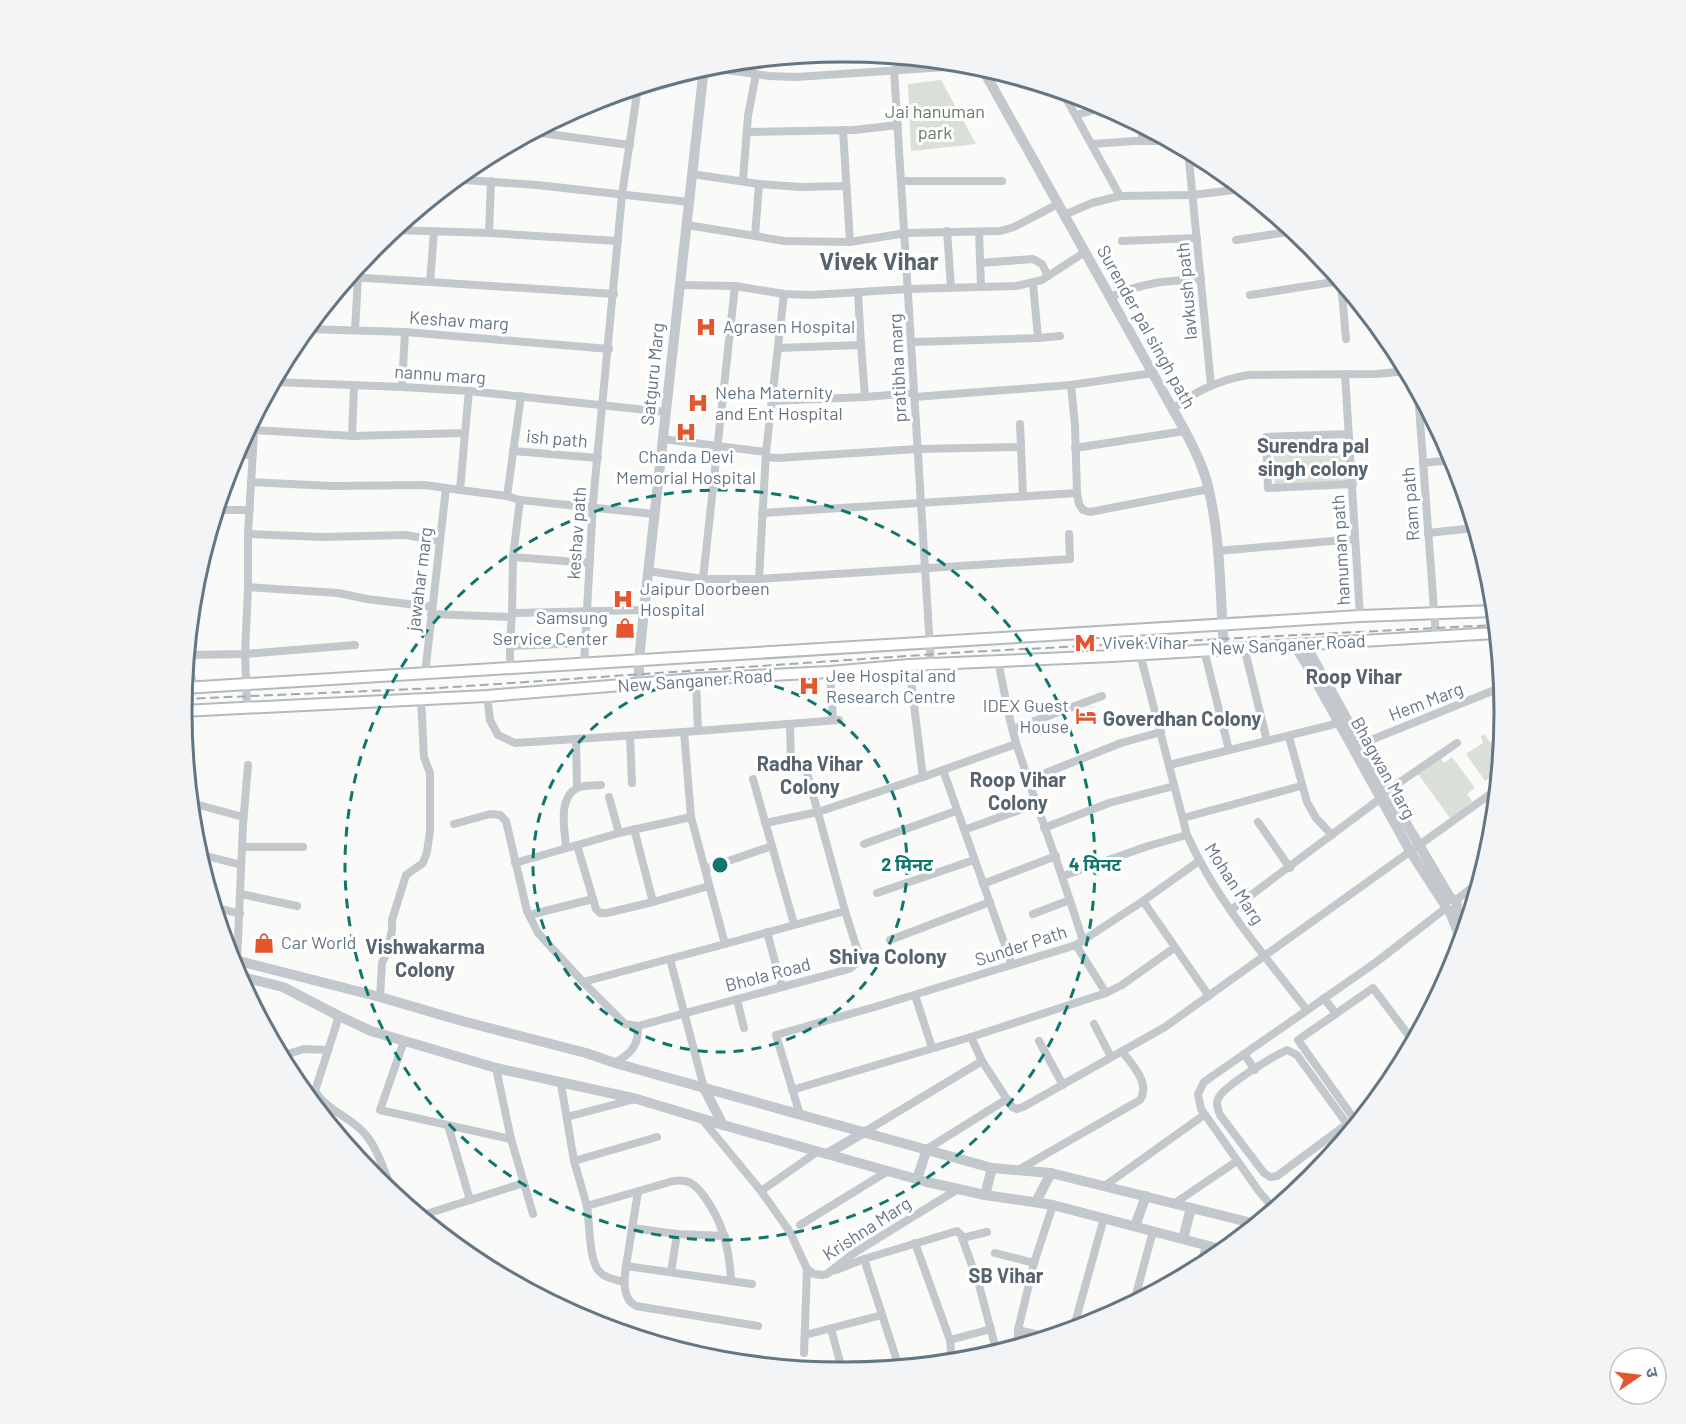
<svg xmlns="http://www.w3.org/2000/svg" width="1686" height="1424" font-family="Barlow,'Noto Sans Devanagari',sans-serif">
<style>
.green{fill:#dadfd7}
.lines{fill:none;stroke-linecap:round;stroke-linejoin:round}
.secondary-casing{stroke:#b3babf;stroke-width:14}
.minor{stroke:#c3c8cc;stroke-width:8}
.tertiary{stroke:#c3c8cc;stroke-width:10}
.secondary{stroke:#fff;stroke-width:10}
.rail{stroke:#a2aab0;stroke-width:2;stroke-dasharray:9 4.5;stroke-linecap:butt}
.ring{fill:none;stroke:#0f766e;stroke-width:3;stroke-dasharray:10 8}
.labels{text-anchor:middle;stroke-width:6;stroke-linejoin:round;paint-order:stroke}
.park-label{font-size:18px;fill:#687a64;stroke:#fff}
.street-label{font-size:18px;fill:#657683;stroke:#fff}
.poi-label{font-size:18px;fill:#657683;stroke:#fff;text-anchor:start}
.neighbourhood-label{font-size:20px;font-weight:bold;fill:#57646e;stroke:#fff}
.quarter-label{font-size:21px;font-weight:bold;fill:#57646e;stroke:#fff}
.district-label{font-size:24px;font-weight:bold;fill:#57646e;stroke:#fff}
.rim{fill:none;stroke:#657683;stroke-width:3}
.centre{fill:#0f766e;stroke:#fff;stroke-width:3}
.ring-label{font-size:18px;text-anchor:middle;font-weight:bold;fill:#0f766e;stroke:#fff;stroke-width:6;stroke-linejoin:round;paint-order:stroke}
</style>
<rect width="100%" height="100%" fill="#fafaf8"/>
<g class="green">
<polygon points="941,80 976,144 911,151 908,84"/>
<polygon points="1343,441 1348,481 1275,484 1273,445"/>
<polygon points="1484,734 1491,743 1499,737 1501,741 1497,778 1495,774 1485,781 1466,754 1483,743 1481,736"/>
<polygon points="1452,757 1475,788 1467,794 1472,802 1450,818 1418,774 1440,758 1444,763"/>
</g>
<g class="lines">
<g class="secondary-casing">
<g id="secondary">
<polyline points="184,688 1360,616 1494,611"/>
<polyline points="182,711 487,696 696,679 830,672 909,665 1112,656 1496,633"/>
</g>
</g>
<g class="minor">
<polyline points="898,56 899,70"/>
<polyline points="705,67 769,76 796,77 976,65"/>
<polyline points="894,70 931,664"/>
<polyline points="1062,91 1120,196"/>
<polyline points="617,93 636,96"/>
<polyline points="1076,115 1098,109 1110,109"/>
<polyline points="1141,125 1143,141"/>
<polyline points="843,130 850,242"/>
<polyline points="533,132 630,145"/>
<polyline points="747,132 854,130 898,125"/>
<polyline points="1092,144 1135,141 1170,141"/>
<polyline points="1188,150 1211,385"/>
<polyline points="469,168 465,180 537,185 689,202"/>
<polyline points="692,174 759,184 801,187 846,186"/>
<polyline points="455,179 465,180"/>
<polyline points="743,180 748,116 756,74"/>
<polyline points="491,181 489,233 618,241"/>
<polyline points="902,181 1002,181"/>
<polyline points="759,184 755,236 784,241 850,242 906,233 1000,231 1014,227 1058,204"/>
<polyline points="1064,215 1092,203 1120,196 1193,195 1242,189"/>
<polyline points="687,225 755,236"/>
<polyline points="393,230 489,233"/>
<polyline points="947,231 951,287"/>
<polyline points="979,232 981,286"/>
<polyline points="1236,240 1294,231"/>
<polyline points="1122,241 1197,238"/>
<polyline points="980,263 1033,259 1042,264 1048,276"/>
<polyline points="349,277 430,282 434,232"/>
<polyline points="430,282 614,294"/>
<polyline points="1341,282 1346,339"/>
<polyline points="680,285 735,286 784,294 811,295 909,289 1016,286 1042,280 1085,252"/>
<polyline points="1250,295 1340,281"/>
<path d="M1110 297C1144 282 1165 281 1201 279"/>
<polyline points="306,329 405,332 609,349"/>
<polyline points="355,330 358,278"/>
<polyline points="1038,338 1060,336"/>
<polyline points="912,342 1038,338 1033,283"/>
<polyline points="861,345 865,397 914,393"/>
<polyline points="778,348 861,345 858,292"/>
<polyline points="1345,374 1360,616"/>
<polyline points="273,382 402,387 469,391 666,412"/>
<polyline points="402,387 405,332"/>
<polyline points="1418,393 1436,637"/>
<polyline points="915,397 1071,385"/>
<polyline points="772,401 865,397"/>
<path d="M1173 409C1196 390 1219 380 1248 375L1377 374 1407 371"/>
<polyline points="1020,424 1021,447"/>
<polyline points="254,430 352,436 465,433 469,391"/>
<polyline points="1348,434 1266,437 1268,488 1353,484"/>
<polyline points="352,436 354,386"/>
<polyline points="663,439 766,452"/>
<polyline points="1075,448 1185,431"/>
<polyline points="513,451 598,458"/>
<polyline points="234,455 252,455"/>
<polyline points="766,457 778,458 917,449 1021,447 1023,496"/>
<polyline points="1423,463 1454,460"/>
<polyline points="251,482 331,486 425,485 460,490 465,433"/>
<polyline points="460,490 507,496 520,500 654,514"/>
<polyline points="1077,493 1075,425 1071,385 1153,373"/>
<polyline points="507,496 521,396"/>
<polyline points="520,500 513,557 590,563"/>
<polyline points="217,510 250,510"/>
<polyline points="762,513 1077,493 1079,504 1083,510 1090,512 1209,489"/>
<polyline points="1428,533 1475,528"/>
<polyline points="248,534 323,537 405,535 439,541"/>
<polyline points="1217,551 1355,539"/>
<polyline points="513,557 512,613 644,610"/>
<polyline points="648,571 703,579 759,579 766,452 784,294"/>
<polyline points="703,579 735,286"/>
<polyline points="759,579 1070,559 1069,534"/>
<polyline points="248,587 338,593 367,599 432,607"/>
<polyline points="512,613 510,646 586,643"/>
<polyline points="431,614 511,617"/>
<polyline points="510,646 510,668"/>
<polyline points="1244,647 1267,741"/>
<polyline points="1498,648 1498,650"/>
<polyline points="1204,650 1229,750"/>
<path d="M1140 654 1187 835C1216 900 1264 955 1307 1010"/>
<polyline points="188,655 245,654 355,645"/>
<polyline points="187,659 194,688"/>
<path d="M998 661C1004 688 1008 718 1017 746 1038 811 1063 875 1083 941"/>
<polyline points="584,664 593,502 622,195 638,87"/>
<polyline points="909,665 923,777 1016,744"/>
<polyline points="830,672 833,720"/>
<polyline points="425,674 446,488"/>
<polyline points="696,679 698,731 839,720"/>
<polyline points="487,696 490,720 498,735 515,743 698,731"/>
<polyline points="247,708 245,654 248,587 248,534 255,417"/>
<polyline points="790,725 791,765"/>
<polyline points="1013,729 1102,696"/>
<polyline points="684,732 691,817 725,944 845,911"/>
<polyline points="630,736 632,783"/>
<polyline points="1289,737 1307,802 1316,818 1332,835"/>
<polyline points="576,739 577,788"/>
<polyline points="1361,744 1502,687"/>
<polyline points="1169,765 1339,723"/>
<polyline points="943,770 1012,965"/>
<polyline points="753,779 794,924"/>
<polyline points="1028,780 1121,743 1161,732"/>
<polyline points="609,797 619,833"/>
<polyline points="199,805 243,817"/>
<polyline points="1183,818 1301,786"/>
<polyline points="1258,822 1290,868"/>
<polyline points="765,823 818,812 923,777"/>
<polyline points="454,824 490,814 500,815 506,821 527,911 538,933 583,982 625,1024 638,1026 849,969 857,963 859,955 845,911 807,773"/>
<polyline points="1044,828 1109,803 1174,786"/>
<polyline points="634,829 653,902 709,886"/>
<polyline points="964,830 1036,804"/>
<polyline points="864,844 956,811"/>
<polyline points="577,845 596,909 600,913 607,913 653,902"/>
<polyline points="242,847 303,847"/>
<path d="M566 848C565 830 557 799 577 788 582 785 594 786 601 785"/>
<polyline points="199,854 241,865"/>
<polyline points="515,863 619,833 691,817"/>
<polyline points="705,869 772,846"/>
<polyline points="1063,876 1148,846 1187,835"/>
<polyline points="983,884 1056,856"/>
<polyline points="877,893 974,860"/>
<polyline points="241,894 297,906"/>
<polyline points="1143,901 1209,996"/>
<polyline points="1455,901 1479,882"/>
<polyline points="215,907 240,914"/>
<polyline points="1231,910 1381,798 1387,791 1457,743"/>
<polyline points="1033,914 1070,900"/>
<polyline points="529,915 593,899"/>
<polyline points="767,932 782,987"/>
<polyline points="890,940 990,902"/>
<polyline points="1076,945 1106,993 1122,985 1174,948"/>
<polyline points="670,959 704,1088"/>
<polyline points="237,961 243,825 248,765"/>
<polyline points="583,982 725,944"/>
<polyline points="915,995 932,1048"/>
<polyline points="380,997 382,963 387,952 392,931 392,920 406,875 423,863 427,852 430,831 430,773 424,757 421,699"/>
<polyline points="1324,998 1336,1014"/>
<polyline points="737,1000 744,1028"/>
<path d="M339 1016 315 1091C327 1111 351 1117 365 1134 379 1150 385 1175 394 1194"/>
<polyline points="1094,1024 1111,1057"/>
<polyline points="971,1037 982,1061 1012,1107 1017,1109 1023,1107 1165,1027 1496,790"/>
<polyline points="404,1041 380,1110 511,1139"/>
<polyline points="1039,1041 1063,1085"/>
<path d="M1287 1050 1297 1055 1347 1124 1277 1176 1270 1177 1264 1173 1220 1115C1218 1109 1215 1103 1219 1097 1227 1084 1272 1057 1287 1050Z"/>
<polyline points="1244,1054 1255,1070"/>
<polyline points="281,1056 304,1049 328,1050"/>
<path d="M615 1063C631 1053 639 1046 638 1026"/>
<polyline points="496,1068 511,1139 533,1214"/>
<path d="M561 1084 574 1161 587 1206 673 1181C689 1179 695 1184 704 1196 723 1222 729 1248 731 1280"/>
<polyline points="792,1090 971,1037 1106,993"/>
<polyline points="800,1115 776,1035 878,1006 1076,945 1143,901 1199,861"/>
<polyline points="567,1117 635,1099"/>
<polyline points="701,1118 761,1191 817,1152"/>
<polyline points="1357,1123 1298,1040 1373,988 1413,1041"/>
<polyline points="448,1125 470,1200 524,1183"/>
<polyline points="866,1131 982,1061"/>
<polyline points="927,1149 1007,1099"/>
<polyline points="574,1161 657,1137"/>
<path d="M1020 1169 1140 1100C1151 1083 1132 1065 1122 1051"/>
<polyline points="1106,1185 1204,1115"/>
<polyline points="761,1191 790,1232 807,1269 814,1274 822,1275 827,1274 854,1253 958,1189"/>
<polyline points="638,1192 626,1266 752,1284"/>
<polyline points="1175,1203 1237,1161"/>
<path d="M587 1206C590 1223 588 1265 602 1274 608 1279 617 1280 624 1282"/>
<polyline points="1274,1209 1258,1190 1201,1109 1198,1094 1204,1082 1375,963 1446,908"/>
<polyline points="420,1216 470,1200"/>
<polyline points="800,1225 888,1171"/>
<polyline points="632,1228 677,1234 725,1236"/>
<polyline points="962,1238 987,1232"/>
<path d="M915 1243 950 1340C951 1350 953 1357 944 1363"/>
<polyline points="995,1253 1034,1263"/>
<polyline points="864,1259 899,1367"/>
<path d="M626 1266C624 1280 622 1299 636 1306L758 1326"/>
<polyline points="1200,1267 1206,1246"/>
<polyline points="836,1270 864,1259 957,1231 961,1235 979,1285 997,1353"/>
<polyline points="671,1272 677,1234"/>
<polyline points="1134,1302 1153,1231"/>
<polyline points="831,1329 843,1373"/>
<polyline points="1018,1330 1018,1346"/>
<polyline points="1073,1330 1104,1218"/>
<polyline points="805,1335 882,1315"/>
<polyline points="1047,1337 1018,1330 1034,1263 1053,1205"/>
<polyline points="950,1340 991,1329"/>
<polyline points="804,1353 807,1269"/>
</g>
<g class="tertiary">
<path d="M981 66 1185 431C1195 450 1205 470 1209 491 1221 541 1220 597 1224 649"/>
<polyline points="1305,644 1387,791 1451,899"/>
<polyline points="1294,645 1307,665 1410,851 1445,905"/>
<polyline points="639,684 639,660 644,610 704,67"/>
<circle cx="1451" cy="905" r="6"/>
<polyline points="1456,908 1465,926"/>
<polyline points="1449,910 1461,940"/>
<polyline points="231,959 380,997 462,1021 586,1053 615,1063 992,1168 1051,1173 1256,1224"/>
<polyline points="238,976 283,987 339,1016 371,1031 496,1068 637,1099 723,1125 927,1182 985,1195 1053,1205 1224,1250"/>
<polyline points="704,1088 723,1125"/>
<polyline points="827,1154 866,1131"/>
<polyline points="917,1179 927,1149"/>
<polyline points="985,1195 992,1168"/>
<polyline points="1036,1202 1051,1173"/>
<polyline points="1135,1226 1146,1196"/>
<polyline points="1183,1239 1191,1208"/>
</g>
<use href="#secondary" class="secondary"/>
<polyline class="rail" points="183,699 438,688 966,652 1495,625"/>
</g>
<g class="ring">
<circle cx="720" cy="865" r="187"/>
<circle cx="720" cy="865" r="375"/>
</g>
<defs>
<g id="hospital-bare" transform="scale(1.62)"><path d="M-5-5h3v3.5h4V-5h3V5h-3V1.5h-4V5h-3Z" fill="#e4572e" stroke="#fff" stroke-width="2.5" paint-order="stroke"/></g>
<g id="shop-bare" transform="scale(1.62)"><path d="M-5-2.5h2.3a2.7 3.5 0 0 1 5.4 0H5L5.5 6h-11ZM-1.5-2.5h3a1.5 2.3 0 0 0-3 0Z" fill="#e4572e" stroke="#fff" stroke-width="2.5" paint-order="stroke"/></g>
<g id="metro-bare" transform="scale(1.62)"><path d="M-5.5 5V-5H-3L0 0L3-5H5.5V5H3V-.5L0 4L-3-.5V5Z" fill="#e4572e" stroke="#fff" stroke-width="2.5" paint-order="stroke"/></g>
<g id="hotel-bare" transform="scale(1.62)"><path d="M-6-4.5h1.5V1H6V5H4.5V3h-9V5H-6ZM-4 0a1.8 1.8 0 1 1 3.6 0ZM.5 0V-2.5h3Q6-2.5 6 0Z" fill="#e4572e" stroke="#fff" stroke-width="2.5" paint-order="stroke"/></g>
</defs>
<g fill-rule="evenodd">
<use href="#hospital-bare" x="706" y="327"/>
<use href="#hospital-bare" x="698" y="403"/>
<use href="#hospital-bare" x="686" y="432"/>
<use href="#hospital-bare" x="623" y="599"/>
<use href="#shop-bare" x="625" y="628"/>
<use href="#metro-bare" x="1085" y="643"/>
<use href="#hospital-bare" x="809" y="686"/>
<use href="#hotel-bare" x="1086" y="716"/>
<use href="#shop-bare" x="264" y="943"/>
</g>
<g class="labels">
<g class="park-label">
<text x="935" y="118">Jai hanuman<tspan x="935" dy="21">park</tspan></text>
</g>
<g class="street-label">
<text transform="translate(1187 291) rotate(-95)" y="6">lavkush path</text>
<text transform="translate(459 321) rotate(4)" y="6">Keshav marg</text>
<text transform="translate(1146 327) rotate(61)" y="6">Surender pal singh path</text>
<text transform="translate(898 368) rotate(-93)" y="6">pratibha marg</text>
<text transform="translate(653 374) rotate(-84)" y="6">Satguru Marg</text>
<text transform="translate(440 375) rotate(4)" y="6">nannu marg</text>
<text transform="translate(557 439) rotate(5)" y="6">ish path</text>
<text transform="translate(1411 504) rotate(-94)" y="6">Ram path</text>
<text transform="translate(577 533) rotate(-86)" y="6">keshav path</text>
<text transform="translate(1341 550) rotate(-93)" y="6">hanuman path</text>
<text transform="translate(420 579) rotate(-83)" y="6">jawahar marg</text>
<text transform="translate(1288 645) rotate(-3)" y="6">New Sanganer Road</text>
<text transform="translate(695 681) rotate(-4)" y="6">New Sanganer Road</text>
<text transform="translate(1426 702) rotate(-21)" y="6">Hem Marg</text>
<text transform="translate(1383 768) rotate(61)" y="6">Bhagwan Marg</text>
<text transform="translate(1234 884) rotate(57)" y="6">Mohan Marg</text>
<text transform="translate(1021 946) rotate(-18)" y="6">Sunder Path</text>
<text transform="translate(768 975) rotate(-15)" y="6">Bhola Road</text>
<text transform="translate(867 1229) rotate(-33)" y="6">Krishna Marg</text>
</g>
<g class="poi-label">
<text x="723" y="333">Agrasen Hospital</text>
<text x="715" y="399">Neha Maternity<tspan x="715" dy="21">and Ent Hospital</tspan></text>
<text x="686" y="463" text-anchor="middle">Chanda Devi<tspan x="686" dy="21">Memorial Hospital</tspan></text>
<text x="640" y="595">Jaipur Doorbeen<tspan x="640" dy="21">Hospital</tspan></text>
<text x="608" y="624" text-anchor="end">Samsung<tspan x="608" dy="21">Service Center</tspan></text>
<text x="1102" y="649">Vivek Vihar</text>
<text x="826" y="682">Jee Hospital and<tspan x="826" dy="21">Research Centre</tspan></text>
<text x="1069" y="712" text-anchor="end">IDEX Guest<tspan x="1069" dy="21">House</tspan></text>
<text x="281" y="949">Car World</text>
</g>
<g class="neighbourhood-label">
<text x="1313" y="453">Surendra pal<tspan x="1313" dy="23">singh colony</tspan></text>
<text x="1354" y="684">Roop Vihar</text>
<text x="1182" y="726">Goverdhan Colony</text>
<text x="810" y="771">Radha Vihar<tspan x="810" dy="23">Colony</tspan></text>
<text x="1018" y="787">Roop Vihar<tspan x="1018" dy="23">Colony</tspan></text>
<text x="425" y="954">Vishwakarma<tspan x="425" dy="23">Colony</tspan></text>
<text x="1006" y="1283">SB Vihar</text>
</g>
<g class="quarter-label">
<text x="888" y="964">Shiva Colony</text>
</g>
<g class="district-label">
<text x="879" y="270">Vivek Vihar</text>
</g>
</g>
<path d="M0 0H1686V1424H0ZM842 62H844A650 650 0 0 1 1494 712V712A650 650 0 0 1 844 1362H842A650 650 0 0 1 192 712V712A650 650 0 0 1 842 62Z" fill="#f3f4f5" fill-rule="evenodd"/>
<path class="rim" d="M842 62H844A650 650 0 0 1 1494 712V712A650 650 0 0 1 844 1362H842A650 650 0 0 1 192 712V712A650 650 0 0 1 842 62Z"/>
<circle cx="720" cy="865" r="9" class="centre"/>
<g class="ring-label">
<text x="907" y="871">2 मिनट</text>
<text x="1095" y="871">4 मिनट</text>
</g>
<g transform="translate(1638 1376) rotate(76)"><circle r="28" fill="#ffffff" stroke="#c1c8cd" stroke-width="1.5"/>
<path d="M0-4.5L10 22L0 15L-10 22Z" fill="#e4572e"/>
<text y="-9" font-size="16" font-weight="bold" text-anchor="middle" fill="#657683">उ</text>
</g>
</svg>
